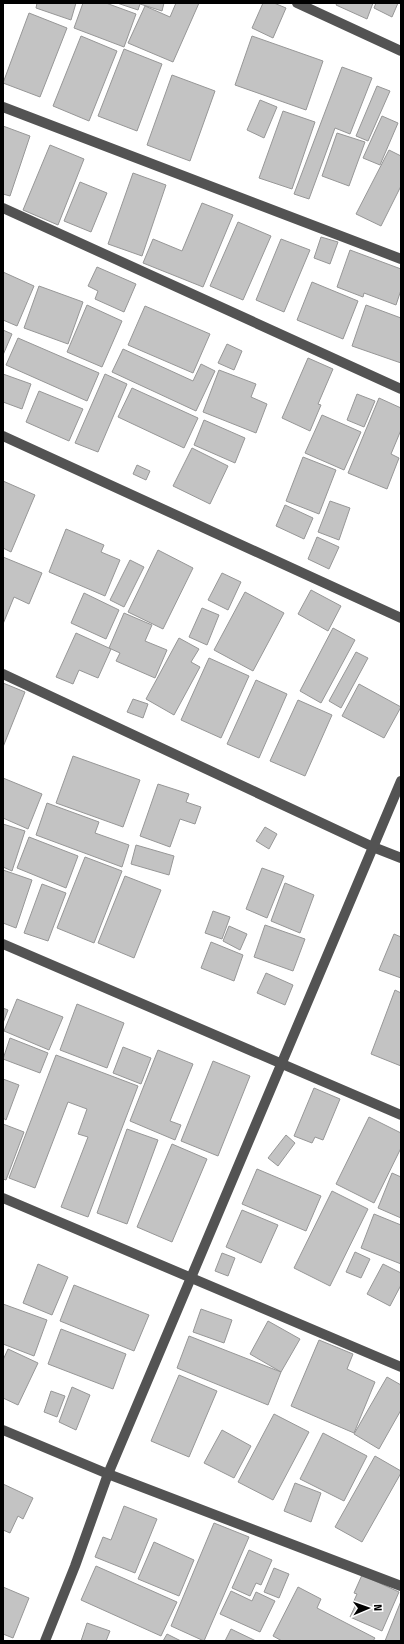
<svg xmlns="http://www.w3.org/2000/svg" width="404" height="1644" font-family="'Fira Sans Condensed',sans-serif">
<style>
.building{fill:#c3c3c3;stroke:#979797}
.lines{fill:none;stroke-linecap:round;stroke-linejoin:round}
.minor{stroke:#535353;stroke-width:10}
</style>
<rect width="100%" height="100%" fill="#fff"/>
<g class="building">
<polygon points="37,3 76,3 71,20 36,8"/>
<polygon points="83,3 106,3 136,14 124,47 74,28"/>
<polygon points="117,3 164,3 162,11 140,4 138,10"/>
<polygon points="176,3 199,3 173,62 128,43 145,6 170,17"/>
<polygon points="263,3 274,3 286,8 273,38 252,28"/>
<polygon points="337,3 373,3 367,19 336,5"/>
<polygon points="376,3 398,3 392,17 374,8"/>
<polygon points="29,13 67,28 40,97 3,83"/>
<polygon points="81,36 117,51 89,121 53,106"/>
<polygon points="252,36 323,61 306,110 235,85"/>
<polygon points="124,49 162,64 137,131 98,116"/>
<polygon points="342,67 372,78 350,134 335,128 309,199 294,194"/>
<polygon points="172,75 215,91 190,161 147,145"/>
<polygon points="377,86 390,91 368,141 356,136"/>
<polygon points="260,100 277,107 264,138 247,130"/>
<polygon points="283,111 315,122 292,189 259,178"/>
<polygon points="382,116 398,123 380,165 363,158"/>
<polygon points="3,126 30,136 10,196 3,194"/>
<polygon points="337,133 365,142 349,186 322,176"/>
<polygon points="50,145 84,159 58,225 23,210"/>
<polygon points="389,150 401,156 401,186 381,226 356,214"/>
<polygon points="133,173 166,185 142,256 108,244"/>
<polygon points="80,182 107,193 91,232 64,221"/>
<polygon points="202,203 233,215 203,287 143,263 153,239 182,251"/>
<polygon points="238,222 271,236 243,300 210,286"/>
<polygon points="321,237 338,242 330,264 314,258"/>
<polygon points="281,239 310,250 284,312 256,300"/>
<polygon points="350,250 401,269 401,290 396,305 364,293 363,297 337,287"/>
<polygon points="97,267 136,284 124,312 95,299 98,291 88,286"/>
<polygon points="3,272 34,286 17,326 3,320"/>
<polygon points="312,282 358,301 343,339 297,320"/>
<polygon points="39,286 83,302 68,344 24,328"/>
<polygon points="87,305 122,321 102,367 67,352"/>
<polygon points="366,305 401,318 401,363 352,346"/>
<polygon points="145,306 210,334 193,373 128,345"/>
<polygon points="3,330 12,334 3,355"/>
<polygon points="18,338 99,373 87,401 6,365"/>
<polygon points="227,344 242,351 234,370 218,363"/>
<polygon points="123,349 193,381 201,364 215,371 196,411 112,372"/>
<polygon points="308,358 333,369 318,404 321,405 310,431 282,418"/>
<polygon points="219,370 256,384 251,397 267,404 256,433 203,412"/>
<polygon points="3,374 31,384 22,409 3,402"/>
<polygon points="105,374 127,384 98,452 75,443"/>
<polygon points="132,388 198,418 184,448 118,417"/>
<polygon points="39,391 83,409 69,441 26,422"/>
<polygon points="357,394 375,401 364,427 347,420"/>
<polygon points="379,398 401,408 401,430 391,454 399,458 387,489 348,473"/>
<polygon points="322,415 361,432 344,470 305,453"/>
<polygon points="204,420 245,438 235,463 194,445"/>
<polygon points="192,448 228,466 210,504 173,486"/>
<polygon points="303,457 336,470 319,514 286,501"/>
<polygon points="137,465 150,471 146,480 133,474"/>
<polygon points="3,481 35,495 11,552 3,548"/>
<polygon points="330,501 350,508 339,540 318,532"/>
<polygon points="285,505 313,518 304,539 276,526"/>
<polygon points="66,529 104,545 101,552 120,560 105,596 49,572"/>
<polygon points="317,537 339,547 329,569 308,559"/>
<polygon points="158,550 193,568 163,629 128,612"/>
<polygon points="3,557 42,573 29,604 14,597 3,624"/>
<polygon points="130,560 144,567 124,607 110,600"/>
<polygon points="222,573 241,582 228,610 208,600"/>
<polygon points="311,590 341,606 328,631 298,614"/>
<polygon points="245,592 284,613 253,671 214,650"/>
<polygon points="84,593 119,610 106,639 71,623"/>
<polygon points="202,608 219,615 207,645 189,637"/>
<polygon points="124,613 152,625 145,641 167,650 155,678 116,661 120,653 109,648"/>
<polygon points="333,628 355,640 321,703 300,691"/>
<polygon points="76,633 111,649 98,678 79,670 73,684 56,677"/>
<polygon points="179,638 199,649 191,662 200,667 174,715 146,699"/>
<polygon points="356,652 368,658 341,708 329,701"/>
<polygon points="209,658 249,676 221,738 181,720"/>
<polygon points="256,680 287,694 259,758 227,744"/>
<polygon points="3,683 25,692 3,747"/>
<polygon points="359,684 401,707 384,738 342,716"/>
<polygon points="133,699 148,704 143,718 127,712"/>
<polygon points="298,700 332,715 305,776 270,761"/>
<polygon points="73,756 140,780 123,827 56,803"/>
<polygon points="3,778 42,794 28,829 3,818"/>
<polygon points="158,784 189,794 186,802 201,807 195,824 180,819 170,847 140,836"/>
<polygon points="47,803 99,822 95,833 129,845 122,867 36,835"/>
<polygon points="3,824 25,831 12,871 3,867"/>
<polygon points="265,827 277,834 269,849 256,841"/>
<polygon points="29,837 78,856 66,888 17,868"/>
<polygon points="136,845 174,856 169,875 131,864"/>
<polygon points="85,857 122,871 94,943 57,928"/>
<polygon points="262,868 284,876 267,918 246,909"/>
<polygon points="3,870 32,880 16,928 3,923"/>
<polygon points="125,876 161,890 134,958 98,943"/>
<polygon points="285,883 314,895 300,933 271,921"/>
<polygon points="42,884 66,893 48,941 24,933"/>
<polygon points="213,911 230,917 222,939 205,933"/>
<polygon points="265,925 305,939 293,971 254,957"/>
<polygon points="229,926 247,934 240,950 223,941"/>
<polygon points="394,934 401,937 401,978 379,970"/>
<polygon points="211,942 243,955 234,981 201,968"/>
<polygon points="266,973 293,985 285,1005 257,993"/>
<polygon points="395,990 401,993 401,1066 371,1054"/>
<polygon points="17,999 63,1017 49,1050 4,1031"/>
<polygon points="77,1004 124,1023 107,1068 60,1050"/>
<polygon points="3,1008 8,1010 3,1023"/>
<polygon points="10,1038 48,1053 40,1073 3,1059"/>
<polygon points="123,1047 151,1058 141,1084 113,1073"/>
<polygon points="158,1050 193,1064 170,1121 181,1125 175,1140 130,1121"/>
<polygon points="56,1055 138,1086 88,1217 61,1207 88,1137 78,1134 87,1109 68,1102 35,1188 9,1178"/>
<polygon points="213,1061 250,1076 218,1156 181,1141"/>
<polygon points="3,1079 19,1085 6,1120 3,1118"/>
<polygon points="314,1088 340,1099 323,1140 315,1137 312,1143 294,1136"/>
<polygon points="369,1117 401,1133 401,1148 374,1203 336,1184"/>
<polygon points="3,1124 24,1132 6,1180 3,1179"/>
<polygon points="127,1129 158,1140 127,1224 97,1213"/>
<polygon points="286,1135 295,1143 278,1166 268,1158"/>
<polygon points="172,1144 207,1159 172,1242 137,1227"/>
<polygon points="257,1169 321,1196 306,1231 242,1204"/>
<polygon points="392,1173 401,1177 401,1218 378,1208"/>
<polygon points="332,1191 368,1209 330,1286 294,1268"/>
<polygon points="242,1210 278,1225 261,1263 226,1247"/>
<polygon points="374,1214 401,1225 401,1264 361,1248"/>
<polygon points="355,1252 370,1259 361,1278 346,1272"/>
<polygon points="222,1253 235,1258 228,1276 215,1271"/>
<polygon points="38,1264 68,1277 52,1315 23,1303"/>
<polygon points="383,1264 401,1273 401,1285 390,1306 367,1294"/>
<polygon points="74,1285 149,1315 134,1351 60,1321"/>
<polygon points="3,1304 47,1320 34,1356 3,1344"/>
<polygon points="201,1309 232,1320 224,1343 193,1332"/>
<polygon points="268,1321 300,1339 281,1372 250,1354"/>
<polygon points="61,1329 126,1354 113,1389 48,1364"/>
<polygon points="189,1336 281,1372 268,1405 177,1368"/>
<polygon points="319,1340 353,1354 347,1369 375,1382 354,1433 291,1406"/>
<polygon points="8,1349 38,1363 18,1405 3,1398 3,1360"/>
<polygon points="179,1375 217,1391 189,1457 151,1441"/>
<polygon points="387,1377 401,1385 401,1410 379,1449 354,1434"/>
<polygon points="72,1387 90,1395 76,1430 59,1422"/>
<polygon points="51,1391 65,1396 57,1417 44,1412"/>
<polygon points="274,1414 309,1432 273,1500 238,1482"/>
<polygon points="222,1430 251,1446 234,1478 204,1463"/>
<polygon points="323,1433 367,1456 344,1501 300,1479"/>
<polygon points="375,1456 401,1471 401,1473 362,1542 335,1527"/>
<polygon points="295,1483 321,1493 311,1522 284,1511"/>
<polygon points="3,1484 33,1498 23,1519 18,1516 10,1533 3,1530"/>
<polygon points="124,1506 157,1519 135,1573 95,1557 103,1537 111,1540"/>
<polygon points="214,1523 249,1537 204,1641 171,1626"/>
<polygon points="154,1542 194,1560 179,1596 138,1579"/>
<polygon points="249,1550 272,1560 261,1585 256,1583 250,1596 232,1588"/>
<polygon points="96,1566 177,1602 161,1636 81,1600"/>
<polygon points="274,1568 289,1574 279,1598 264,1592"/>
<polygon points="362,1575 399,1592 382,1631 350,1617 356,1604 353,1603 357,1594 354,1593"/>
<polygon points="3,1587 29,1598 13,1638 3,1634"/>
<polygon points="298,1587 321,1599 317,1608 375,1638 373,1641 282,1641 273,1636"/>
<polygon points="231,1591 252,1601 256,1592 275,1601 260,1632 220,1614"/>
<polygon points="401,1601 401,1641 385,1641"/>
<polygon points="87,1623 110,1631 106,1641 81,1641"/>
<polygon points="231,1629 256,1641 225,1641"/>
<polygon points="167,1634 181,1641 163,1641"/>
</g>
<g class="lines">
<g class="minor">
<polyline points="297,3 401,51"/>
<polyline points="3,107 401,259"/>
<polyline points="3,208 401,389"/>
<polyline points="3,436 401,618"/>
<polyline points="3,674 373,847 401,858"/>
<polyline points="3,944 401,1115"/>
<polyline points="3,1198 401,1367"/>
<polyline points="3,1430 108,1474 401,1586"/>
<polyline points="45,1641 75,1566 108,1474 401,781"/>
</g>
</g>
<rect width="404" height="1644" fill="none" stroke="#000000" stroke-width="8"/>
<g transform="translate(368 1608) rotate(88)" stroke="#ffffff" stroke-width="3" paint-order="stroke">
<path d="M0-3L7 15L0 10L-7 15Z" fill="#000000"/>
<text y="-6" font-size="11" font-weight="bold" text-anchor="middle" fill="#000000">N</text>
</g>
</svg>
